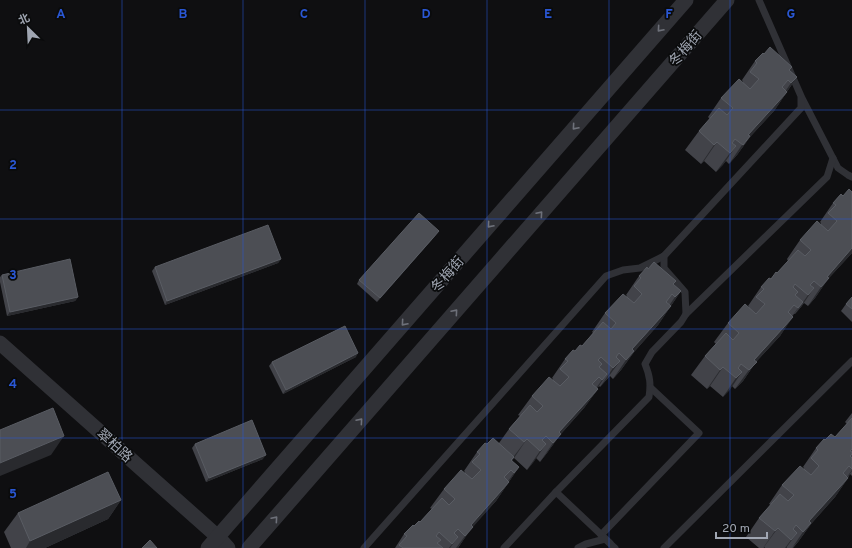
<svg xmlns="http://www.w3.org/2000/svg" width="852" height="548" font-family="Overpass,'Noto Sans SC',sans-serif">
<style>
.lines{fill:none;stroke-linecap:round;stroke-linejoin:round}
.service{stroke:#303136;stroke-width:7}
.minor{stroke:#303136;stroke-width:15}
.wall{fill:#424349}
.shaded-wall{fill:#292a2e}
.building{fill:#4c4e54;stroke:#595c63}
.oneway{stroke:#6e717a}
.grid{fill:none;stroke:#2a57d4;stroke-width:1;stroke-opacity:0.55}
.labels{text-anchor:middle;stroke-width:3.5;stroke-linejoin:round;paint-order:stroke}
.street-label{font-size:14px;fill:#a0a6b2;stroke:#0a0b0c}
.grid-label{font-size:13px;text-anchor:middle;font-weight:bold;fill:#2a57d4;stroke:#0a0b0c;stroke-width:3.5;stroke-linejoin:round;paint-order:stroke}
</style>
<rect width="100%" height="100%" fill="#0f0f11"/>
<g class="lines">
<g class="service">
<polyline points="802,98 838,168 848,175 852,177"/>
<polyline points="686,314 827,177 833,158"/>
<path d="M556 492 649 397C651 384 650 376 645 364L652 352 681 322 686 314 685 292 664 268V256L801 108V96L759 0"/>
<polyline points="601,535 699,433 651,388"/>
<polyline points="364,548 606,276 623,270 640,268 664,256"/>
<polyline points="504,548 556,492 610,543"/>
<polyline points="578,548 586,544 605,539 615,548"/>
<polyline points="664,548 852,361"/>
</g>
<g class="minor">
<polyline points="0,343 218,537 228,548"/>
<polyline points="208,548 686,0"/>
<polyline points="249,548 727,0"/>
</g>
</g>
<g class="wall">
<polygon points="764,54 792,67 789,70 797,77 774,111 750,137 737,155 729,164 726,161 716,172 704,161 701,164 685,150 699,131 710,119 708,117 721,98 743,82 742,80 755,61"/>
<polygon points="841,194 852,253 828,279 815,298 808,306 804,303 801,307 795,314 794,314 780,336 756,362 743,381 735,389 732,386 723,397 710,386 707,389 691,375 705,356 716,344 714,342 728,323 749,307 748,306 761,287 777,273 788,261 787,259 800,240 821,224 821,223 820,222 833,203"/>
<polygon points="436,235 377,302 357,284 359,280"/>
<polygon points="281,259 278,263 165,305 152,271 155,267"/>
<polygon points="648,269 673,285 681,291 658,325 634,352 621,370 613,379 610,376 600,387 599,386 597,389 598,389 584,408 560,435 547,453 540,462 536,458 527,470 514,458 512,461 519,467 496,501 472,527 458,548 395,548 404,534 414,526 420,522 432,509 430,508 444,489 465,473 465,472 464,471 477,452 487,444 499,443 509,429 520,416 518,415 532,396 553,380 553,379 552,378 565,359 582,346 593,333 592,332 605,313 626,297 627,296 626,295 639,276"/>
<polygon points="2,275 78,297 75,301 7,316 0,282 0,277"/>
<polygon points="852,297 852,322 841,311 846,304"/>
<polygon points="356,357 283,394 269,366 272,362"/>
<polygon points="852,413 852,476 850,474 848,478 835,497 811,524 798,542 793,548 787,548 786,547 786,548 765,548 764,547 764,548 759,548 746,537 759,518 771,505 769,504 782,485 804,469 804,468 803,467 816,448 825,440 835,437 847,424 845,422"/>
<polygon points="195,444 263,459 206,482 192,448"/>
<polygon points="121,500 108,519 45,548 11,548 4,532 18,513"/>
</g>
<g class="shaded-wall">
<polygon points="797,77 774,111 750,137 737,155 729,164 742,145 748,135 778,102 791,83"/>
<polygon points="717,142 704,161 701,164 714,145"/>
<polygon points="736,146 723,165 716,172 730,153"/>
<polygon points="439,231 436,235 377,302 380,298"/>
<polygon points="852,248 852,253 828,279 815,298 808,306 821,287 827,277"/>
<polygon points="281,259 278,263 165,305 167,301"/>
<polygon points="814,288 801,307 795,314 808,295"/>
<polygon points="681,291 658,325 634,352 621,370 613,379 626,360 632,349 662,316 675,297"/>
<polygon points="78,297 75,301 7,316 10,312"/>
<polygon points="803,302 789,321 793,317 780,336 756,362 743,381 735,389 749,370 754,360 784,327 798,308"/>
<polygon points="358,353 356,357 283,394 286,390"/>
<polygon points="620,361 606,380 600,387 613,368"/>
<polygon points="723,367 710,386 707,389 720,370"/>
<polygon points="742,372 729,391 723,397 736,378"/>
<polygon points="607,374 594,393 588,399 602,380"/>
<polygon points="598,389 584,408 560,435 547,453 540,462 553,443 559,432"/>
<polygon points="64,436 51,455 0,476 0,463"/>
<polygon points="527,439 514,458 511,461 511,460"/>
<polygon points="546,444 533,463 527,470 540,451"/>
<polygon points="266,455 263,459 206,482 209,478"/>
<polygon points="519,467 506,486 509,482 496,501 473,527 459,546 458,548 456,548 465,536 471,525 500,492 514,473"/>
<polygon points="852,470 852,471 844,482 839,488"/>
<polygon points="848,478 835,497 811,524 798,542 792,548 803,532 809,521"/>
<polygon points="121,500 108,519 45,548 26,548 30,541"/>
<polygon points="778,528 764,547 763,548 775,531"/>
<polygon points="797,533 786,548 785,548 791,540"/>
<polygon points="458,537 450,548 449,548 452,544"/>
</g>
<g class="building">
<polygon points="770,47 792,67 789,70 797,77 791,83 788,80 782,87 787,92 748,135 750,136 743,145 735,139 732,143 736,146 730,153 717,142 714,145 699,131 719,108 727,115 733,108 721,98 739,79 750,89 759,79 750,72 757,63 755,61 763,53 764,54"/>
<polygon points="849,189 852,192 852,248 827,277 829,278 821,287 814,281 810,285 814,288 808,295 795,284 793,287 798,292 795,295 803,302 798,308 794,305 788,312 793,317 754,360 757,362 749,370 741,364 738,368 742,372 736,378 723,367 720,370 705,356 726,333 733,340 739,333 728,323 745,304 756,314 765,304 756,297 764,289 761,287 769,278 771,279 776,272 777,273 798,250 805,256 811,250 800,240 817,221 828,231 837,221 828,213 836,205 833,203 841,194 843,196"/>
<polygon points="419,213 439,231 380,298 359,280"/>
<polygon points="268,225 281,259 167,301 155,267"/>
<polygon points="70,259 78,297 10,312 2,275"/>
<polygon points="654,262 676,281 673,284 681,291 675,297 672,294 666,302 671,306 632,349 634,351 626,360 619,353 616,357 620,361 613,368 601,357 598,360 602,364 599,367 607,374 602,380 599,377 592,384 598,389 559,432 561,434 553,443 546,436 542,440 546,444 540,451 527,439 524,442 509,429 530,405 537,412 543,406 532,396 549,377 560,386 569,377 560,369 568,361 565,359 573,350 575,351 580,345 582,346 603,322 611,329 616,323 605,313 623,294 634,303 642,294 634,286 641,278 639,276 647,267 648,269"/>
<polygon points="852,297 852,309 846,304"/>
<polygon points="345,326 358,353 286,390 272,362"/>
<polygon points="53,408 64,436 0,463 0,430"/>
<polygon points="852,418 852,449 850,451 852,452 852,454 850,456 852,458 852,469 849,466 843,473 848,478 809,521 811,523 803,532 796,525 793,529 797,533 791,540 778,528 775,531 759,518 780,494 788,501 794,495 782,485 800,466 811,475 819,466 811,458 818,450 816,448 824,439 825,440 831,434 835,437"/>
<polygon points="252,420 266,455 209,478 195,444"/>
<polygon points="493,438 514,457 511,460 519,467 514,473 511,470 504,477 509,482 471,525 473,527 465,536 458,529 454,533 458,537 452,544 439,532 436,536 441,540 437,543 443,548 403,548 399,545 407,536 404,534 413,525 414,526 419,521 420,522 442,498 449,505 455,499 444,489 461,470 472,479 481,470 472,462 480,454 477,452 485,443 487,444"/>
<polygon points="108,472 121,500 30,541 18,513"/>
<polygon points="150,540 157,548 142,548"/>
</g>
<defs><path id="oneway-chevron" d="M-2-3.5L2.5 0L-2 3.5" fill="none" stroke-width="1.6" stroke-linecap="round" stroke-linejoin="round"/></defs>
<g class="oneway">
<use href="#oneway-chevron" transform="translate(660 29) rotate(131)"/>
<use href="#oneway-chevron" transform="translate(575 127) rotate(131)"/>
<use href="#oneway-chevron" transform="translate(540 214) rotate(-49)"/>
<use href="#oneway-chevron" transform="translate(490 225) rotate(131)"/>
<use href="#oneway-chevron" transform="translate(455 312) rotate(-49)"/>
<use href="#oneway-chevron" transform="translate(404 323) rotate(131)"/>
<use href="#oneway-chevron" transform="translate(360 421) rotate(-49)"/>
<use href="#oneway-chevron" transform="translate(275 519) rotate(-49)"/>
</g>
<path class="grid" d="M122 0V548M243 0V548M365 0V548M487 0V548M609 0V548M730 0V548M0 110H852M0 219H852M0 329H852M0 438H852"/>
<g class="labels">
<g class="street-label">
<text transform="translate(685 48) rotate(-49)" y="5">冬梅街</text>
<text transform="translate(447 274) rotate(-49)" y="5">冬梅街</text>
<text transform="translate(115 445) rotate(42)" y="5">翠柏路</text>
</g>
</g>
<g class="grid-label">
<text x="61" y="18">A</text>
<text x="183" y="18">B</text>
<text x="304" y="18">C</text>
<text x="426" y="18">D</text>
<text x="548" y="18">E</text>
<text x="669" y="18">F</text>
<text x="791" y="18">G</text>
<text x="13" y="169">2</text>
<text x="13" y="279">3</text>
<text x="13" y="388">4</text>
<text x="13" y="498">5</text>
</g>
<g transform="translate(28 28) rotate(336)" stroke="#0a0b0c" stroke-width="3" paint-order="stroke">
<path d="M0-3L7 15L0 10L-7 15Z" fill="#a0a6b2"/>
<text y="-6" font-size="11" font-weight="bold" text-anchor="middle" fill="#a0a6b2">北</text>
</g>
<path d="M716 532v6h51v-6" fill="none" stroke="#a0a6b2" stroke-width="2"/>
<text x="722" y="532" font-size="12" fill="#a0a6b2" stroke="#0a0b0c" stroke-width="3" paint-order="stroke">20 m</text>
</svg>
